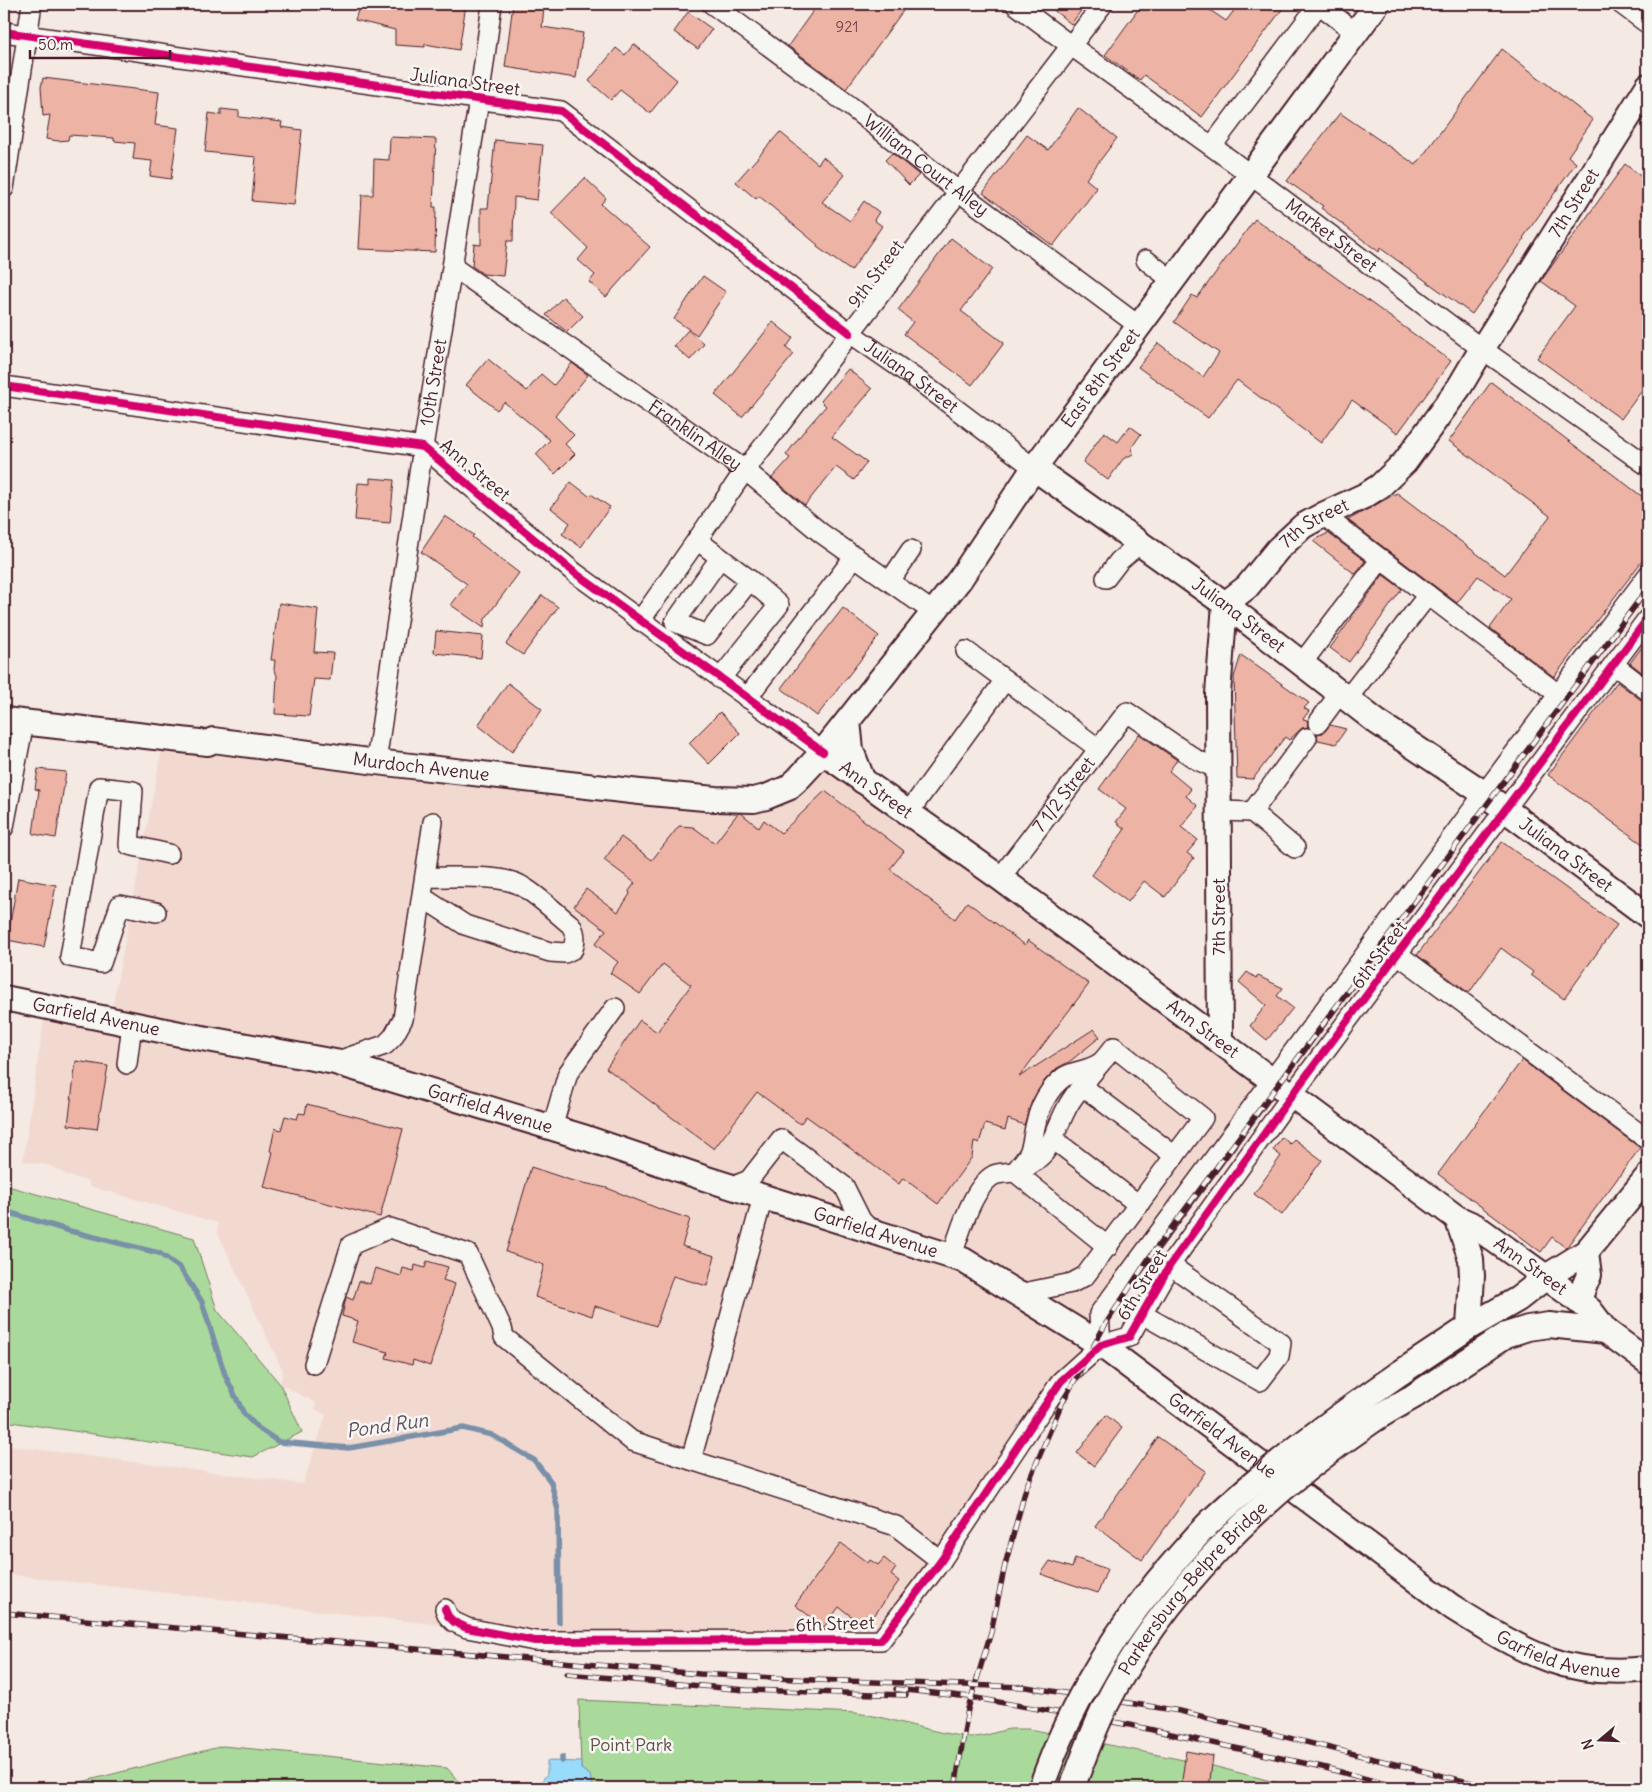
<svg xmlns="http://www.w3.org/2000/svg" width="1652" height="1792" font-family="Delius,sans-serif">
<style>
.built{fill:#f2d9d0}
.green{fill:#a9da9b;stroke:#7a7c63}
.water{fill:#99dbfb;stroke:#7990a8}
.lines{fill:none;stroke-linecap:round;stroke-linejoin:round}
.stream{stroke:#7990a8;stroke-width:5.5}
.building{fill:#edb4a5;stroke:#4a1f2b}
.minor-casing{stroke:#4a1f2b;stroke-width:22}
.major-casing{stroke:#4a1f2b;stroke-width:28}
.minor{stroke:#f6f6f2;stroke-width:19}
.major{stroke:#f6f6f2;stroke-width:24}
.rail-casing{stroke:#4a1f2b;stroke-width:5.5}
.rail{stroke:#f6f6f2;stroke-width:4;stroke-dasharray:11;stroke-linecap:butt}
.major-bridge-casing{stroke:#4a1f2b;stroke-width:28;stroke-linecap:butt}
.major-bridge{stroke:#f6f6f2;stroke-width:24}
.cycleway-casing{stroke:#f6f6f2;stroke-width:11}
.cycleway{stroke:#d6006c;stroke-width:8}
.labels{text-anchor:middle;stroke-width:5;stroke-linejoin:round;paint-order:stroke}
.number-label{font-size:15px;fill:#73444a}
.street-label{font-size:18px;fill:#4a1f2b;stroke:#f6f6f2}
.park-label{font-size:18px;fill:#624e47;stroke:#f6f6f2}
.water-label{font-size:19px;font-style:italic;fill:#5e4e5f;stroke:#f6f6f2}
</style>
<rect width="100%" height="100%" fill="#f4e9e3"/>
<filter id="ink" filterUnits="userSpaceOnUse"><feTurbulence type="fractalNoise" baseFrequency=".02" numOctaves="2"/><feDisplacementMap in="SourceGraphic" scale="10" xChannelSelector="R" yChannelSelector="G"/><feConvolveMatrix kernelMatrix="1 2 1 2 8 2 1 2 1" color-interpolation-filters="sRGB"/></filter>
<g filter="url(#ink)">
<polygon class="built" points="164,738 755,800 823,752 1271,1080 1099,1314 1101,1345 1061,1381 881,1640 535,1641 467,1628 4,1574 4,1445 303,1484 326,1415 315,1409 316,1403 280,1384 283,1371 217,1231 218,1223 89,1186 89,1181 69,1176 48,1165 23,1161 46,1006 110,1019"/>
<g class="green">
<polygon points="4,1185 194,1238 217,1310 280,1384 302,1432 253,1457 4,1421"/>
<path d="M579 1700 856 1713C894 1718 930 1733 969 1737 984 1738 996 1731 1010 1729 1017 1729 1024 1729 1030 1729L1213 1766 1298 1788H593L581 1769Z"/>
<polygon points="223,1746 447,1768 464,1788 58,1788"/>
<polygon points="4,1781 37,1788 4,1788"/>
</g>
<polygon class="water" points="547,1761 581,1762 581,1769 590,1775 593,1788 536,1788 547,1774"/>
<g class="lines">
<g class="stream">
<polyline points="4,1211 70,1231 159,1253 180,1268 202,1302 225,1375 244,1414 258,1428 279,1442 349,1448 463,1428 492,1435 534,1460 551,1482 558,1510 559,1622"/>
<polyline points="562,1757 562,1761"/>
</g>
</g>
<g class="building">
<polygon points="360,4 466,4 459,50 425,44 425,47 395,45 395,30 355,20"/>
<polygon points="513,4 544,7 542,27 583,33 576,78 505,67"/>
<polygon points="818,4 908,4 846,89 788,46"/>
<polygon points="1046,4 1086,4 1071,24"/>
<polygon points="1142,4 1201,4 1226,21 1239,4 1286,4 1202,117 1144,75 1140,80 1105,55"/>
<polygon points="688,12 712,29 698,49 674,32"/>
<polygon points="634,44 677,80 650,113 620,90 611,100 589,81 616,48 625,55"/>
<polygon points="1502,49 1593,120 1568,156 1576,163 1523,238 1524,239 1472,314 1380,248 1379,252 1321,208 1323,206 1287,181 1340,113 1416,165"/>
<polygon points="43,78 159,92 155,125 178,128 171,179 150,176 152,161 133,159 135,143 114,141 114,138 69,135 68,140 58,141 46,139 50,115 43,116 41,87"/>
<polygon points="1078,108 1117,138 1086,179 1097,188 1053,246 983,193 1027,135 1048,150"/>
<polygon points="221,109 239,111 239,117 282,122 281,127 302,130 294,205 252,201 256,157 205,152 209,113 221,115"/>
<polygon points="780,132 818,164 823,157 845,175 822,202 850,221 864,201 879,212 874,220 882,226 851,271 817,247 818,245 759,196 756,199 736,182"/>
<polygon points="390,137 436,139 433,207 436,207 435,252 359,249 362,195 373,195 374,159 389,160"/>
<polygon points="495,140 543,145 537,200 514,197 513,241 507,241 503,276 483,274 472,266 474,244 481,245 481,208 488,208"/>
<polygon points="892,153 919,175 909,185 885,160"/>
<polygon points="1625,164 1648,182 1648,382 1621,419 1537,358 1575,306 1541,281"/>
<polygon points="585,178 606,198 601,204 650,247 606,297 589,282 595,275 578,260 588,248 551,213"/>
<polygon points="1255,219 1451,361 1398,433 1352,400 1321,443 1237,380 1208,418 1138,367 1158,343 1203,377 1219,353 1174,322 1192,295 1197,298"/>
<polygon points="951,238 992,269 961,311 1004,343 972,385 904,334 913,322 898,310"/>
<polygon points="703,276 726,292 697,335 674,319"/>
<polygon points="563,297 583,316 567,332 546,315"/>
<polygon points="773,322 793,338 786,348 794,354 742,417 715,395"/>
<polygon points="688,330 704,344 690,360 674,346"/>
<polygon points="488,359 527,391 541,374 554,385 572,363 588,375 555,416 574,435 565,444 575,454 555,474 536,454 550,440 504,402 497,410 466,385"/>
<polygon points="848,369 872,389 832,437 867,462 854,480 836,467 805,505 772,478 790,458 786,455 803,432 826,406 821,401"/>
<polygon points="1491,382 1648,501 1648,553 1554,677 1490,628 1511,599 1478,576 1457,603 1348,520 1397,493 1505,575 1550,516 1449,441"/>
<polygon points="1130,426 1141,434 1132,447 1133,454 1123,459 1108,480 1083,462 1104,432 1118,442"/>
<polygon points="370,478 394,480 390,523 355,520 358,483 370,484"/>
<polygon points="571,482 589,496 591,494 610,507 581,547 562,534 570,523 551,508"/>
<polygon points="445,516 474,535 472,537 519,573 485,619 484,628 451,605 467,584 421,552"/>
<polygon points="1328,533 1365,561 1355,574 1313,541"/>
<polygon points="1383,575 1402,589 1349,662 1330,648"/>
<polygon points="542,595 558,607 523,655 506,644"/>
<polygon points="279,603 318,609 314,652 333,653 330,680 314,679 309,716 275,714 277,675 274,670 275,660 271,660"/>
<polygon points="843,608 879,636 817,716 781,688"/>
<polygon points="436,631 483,636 481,658 434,653"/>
<polygon points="1648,639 1648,677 1630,663"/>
<polygon points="1241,655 1309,703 1304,708 1309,711 1303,719 1307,720 1308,727 1302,728 1289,740 1285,737 1253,779 1237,778 1234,677"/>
<polygon points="1617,682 1641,700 1648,702 1648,848 1548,775"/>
<polygon points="508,683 542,709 512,752 478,725"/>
<polygon points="720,712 740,733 709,764 689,743"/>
<polygon points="1330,725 1346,729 1336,744 1318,740 1317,734 1323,733"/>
<polygon points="1139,734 1177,760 1169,771 1191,789 1186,796 1198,806 1181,827 1198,840 1187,853 1194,858 1165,897 1144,881 1128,902 1092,875 1125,829 1116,822 1126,809 1099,789"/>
<polygon points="38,769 66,772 56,838 33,834 39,790 35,789"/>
<polygon points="825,791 904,851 890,869 955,919 967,902 1025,945 1028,940 1089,984 1019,1077 1094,1029 1100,1037 1069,1062 1057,1068 1045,1080 1032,1101 1024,1125 1008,1119 1005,1130 985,1124 979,1143 974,1141 972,1157 938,1204 903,1178 899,1184 806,1116 800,1124 757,1092 714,1149 606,1068 640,1020 657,1032 691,985 663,964 640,994 610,973 618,962 595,944 606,930 574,906 586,889 618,912 630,894 629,891 635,883 604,860 621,837 652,860 679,826 693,827 715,843 738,813 741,813 759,828 764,820 781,833"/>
<polygon points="1502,842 1617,925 1564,999 1531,975 1533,972 1501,948 1469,993 1417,955"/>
<polygon points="18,878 56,885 44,947 7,940"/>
<polygon points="1247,972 1256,978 1258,976 1283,988 1277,996 1293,1008 1267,1040 1250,1026 1266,1005 1239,982"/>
<polygon points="1522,1060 1640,1148 1566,1248 1552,1237 1541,1252 1438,1174"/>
<polygon points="76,1061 108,1066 97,1129 68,1125"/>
<polygon points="307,1104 403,1129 380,1217 264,1187 273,1152 270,1151 275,1128 281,1130 285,1116 297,1119 299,1113 305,1114"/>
<polygon points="1282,1137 1290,1144 1294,1139 1322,1160 1282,1215 1254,1194 1281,1156 1273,1150"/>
<polygon points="531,1167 570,1180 607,1188 657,1208 690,1219 682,1246 715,1256 707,1286 673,1276 656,1326 595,1306 592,1316 535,1297 544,1265 506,1252"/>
<polygon points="427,1261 448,1267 443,1280 455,1284 430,1366 413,1360 412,1365 386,1358 388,1352 352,1342 358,1321 342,1316 346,1297 353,1300 359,1281 370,1284 375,1268 401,1276 403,1268 414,1271 415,1265 425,1268"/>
<polygon points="1106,1415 1122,1428 1094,1466 1077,1453"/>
<polygon points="1158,1437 1206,1471 1142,1560 1095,1526"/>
<polygon points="841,1543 868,1563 870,1560 878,1565 884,1558 896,1568 891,1575 899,1581 866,1627 839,1607 824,1627 795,1605"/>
<polygon points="1075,1558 1107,1569 1098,1593 1041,1574 1050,1561 1072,1568"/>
<polygon points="1186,1751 1213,1756 1209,1788 1181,1788"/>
</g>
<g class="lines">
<g class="minor-casing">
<g id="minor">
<path id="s1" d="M712 4 850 106 958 191 1139 326"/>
<path id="s2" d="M1015 4 1070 45 1232 161 1482 349 1648 466"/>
<polyline points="1319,4 1356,33"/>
<polyline points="1621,4 1648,24"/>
<path id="s3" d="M4 32 561 111 850 333 919 381 1034 468"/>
<polyline points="1212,146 1319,4"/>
<polyline points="4,188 32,4"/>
<polyline points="1146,260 1173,281"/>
<path id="s4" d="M453 267 745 470 821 533 933 612"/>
<polyline points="4,386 423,447 575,573 823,752"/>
<polyline points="1323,515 1558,694"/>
<polyline points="697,540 750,580 779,605 720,679"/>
<polyline points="720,558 675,622 707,635 750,580"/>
<polyline points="1106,578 1119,561 1140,543"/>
<polyline points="890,581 911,550"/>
<polyline points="640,621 704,530 745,470 1103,4"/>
<polyline points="966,651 1099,749"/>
<polyline points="1302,663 1381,559"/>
<polyline points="1614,665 1648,691"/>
<polyline points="747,698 855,556"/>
<polyline points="1347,699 1428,595"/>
<polyline points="1318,723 1340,693"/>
<path id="s5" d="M376 762 423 447 479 100 492 4"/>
<polyline points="1219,811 1252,812"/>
<polyline points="908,813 1005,680"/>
<polyline points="4,827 24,722"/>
<polyline points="1295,848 1252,812 1307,738"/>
<path id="s6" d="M1000 878 1127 712 1197 760 1218 769"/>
<path d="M422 897 465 925 550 952 565 953 573 949C576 940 576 933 571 925 556 913 535 892 518 884 496 874 450 878 425 877"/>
<polyline points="156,912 120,905 101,963 70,957 99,787 133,791 129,845 169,854"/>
<polyline points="1388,947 1648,1140"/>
<polyline points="335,1062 385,1045 393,1037 403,1019 433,822"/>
<polyline points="127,1064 132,1024"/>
<polyline points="1082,1086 1175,1156"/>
<polyline points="552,1128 568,1073 615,1008"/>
<polyline points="1053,1139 1139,1205"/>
<path d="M1017 1169C1021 1164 1026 1159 1029 1153 1033 1144 1033 1136 1035 1127 1039 1108 1048 1089 1064 1077 1075 1070 1089 1071 1100 1063"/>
<polyline points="1015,1172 1108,1247"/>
<polyline points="732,1187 749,1180 781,1139 844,1186 861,1220 871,1231"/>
<polyline points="763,1197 691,1460 896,1526 941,1561"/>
<path d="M952 1256C959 1234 973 1186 994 1175 999 1173 1007 1173 1013 1172 1024 1170 1034 1163 1042 1155 1053 1144 1060 1119 1069 1104 1081 1084 1099 1066 1114 1047L1203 1118 1085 1276 1072 1283 1019 1294"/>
<polyline points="1142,1314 1260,1381 1279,1356 1281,1343 1170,1265"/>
<polyline points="1101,1345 1099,1314 1484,794 1648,575"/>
<polyline points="314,1364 351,1245 390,1228 468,1254 502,1328 504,1337 632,1441 691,1460"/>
<polyline points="445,1609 448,1616 454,1622 467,1628 535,1641 881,1640 941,1561 1061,1381 1101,1345 1129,1337 1170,1265 1292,1095 1648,618"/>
</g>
</g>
<g class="major-casing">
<g id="major">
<path id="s7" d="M1034 468 1225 604 1377 722 1479 790 1648 916"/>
<path id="s8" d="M4 720 208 743 213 740 376 762 640 792 715 799 754 800 766 797 788 788 797 780 823 752 960 579 1034 468 1377 4"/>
<polyline points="848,721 851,750 863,781"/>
<path id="s9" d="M823 752 1000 878 1457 1218 1475 1226 1579 1301 1590 1310 1606 1331 1648 1362"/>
<path id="s10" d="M4 998 180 1034 335 1062 586 1138 707 1179 963 1260 1101 1345 1452 1607C1521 1650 1564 1679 1648 1669"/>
<path id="s11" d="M1220 1041 1218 694 1225 604 1247 587 1278 549 1303 526 1323 515 1366 495 1380 486 1405 462 1460 386 1482 349 1648 86"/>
<polyline points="1457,1218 1471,1259 1472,1276 1469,1327"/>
<polyline points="1578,1301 1589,1275 1586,1252"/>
<polyline points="1400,1373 1469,1327 1518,1299 1546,1277 1586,1252 1648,1176"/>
<polyline points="1414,1396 1506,1335 1528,1328 1549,1325 1606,1331"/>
</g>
</g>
<use href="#minor" class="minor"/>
<use href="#major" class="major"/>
<g class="rail-casing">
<g id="rail">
<polyline points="4,1613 700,1674 814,1680 1026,1687 1180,1711 1492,1788"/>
<polyline points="567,1674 746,1690 906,1695"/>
<polyline points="896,1689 970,1697 1130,1725 1322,1767 1400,1788"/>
<polyline points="955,1788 968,1709 991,1632 1005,1565 1026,1488 1061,1405 1105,1325 1149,1258 1648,588"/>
</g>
</g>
<use href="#rail" class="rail"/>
<g class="major-bridge-casing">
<g id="major-bridge">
<path d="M1041 1788C1070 1703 1119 1623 1179 1556 1189 1545 1199 1533 1210 1522 1268 1467 1333 1419 1400 1373"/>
<path id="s12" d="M1072 1788C1082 1761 1092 1734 1105 1707 1163 1591 1263 1496 1369 1423 1383 1413 1399 1405 1414 1396"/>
</g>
</g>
<use href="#major-bridge" class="major-bridge"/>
<g class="cycleway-casing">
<g id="cycleway">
<polyline points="4,32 561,111 850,333"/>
<polyline points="4,386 423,447 575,573 823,752"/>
<polyline points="445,1609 448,1616 454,1622 467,1628 535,1641 881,1640 941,1561 1061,1381 1101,1345 1129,1337 1170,1265 1292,1095 1648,618"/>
</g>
</g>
<use href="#cycleway" class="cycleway"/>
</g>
</g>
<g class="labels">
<g class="number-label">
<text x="847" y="32">921</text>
</g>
<g class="street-label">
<text transform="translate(465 82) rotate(8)" y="6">Juliana Street</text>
<text dy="6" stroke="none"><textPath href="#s1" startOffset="268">William Court Alley</textPath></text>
<text dy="6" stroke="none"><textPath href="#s11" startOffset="979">7th Street</textPath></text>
<text dy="6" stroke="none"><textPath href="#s2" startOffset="392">Market Street</textPath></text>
<text transform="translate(876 274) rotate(-53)" y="6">9th Street</text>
<text dy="6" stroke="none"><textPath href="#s3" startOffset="1002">Juliana Street</textPath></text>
<text dy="6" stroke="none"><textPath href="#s8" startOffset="1308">East 8th Street</textPath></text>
<text dy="6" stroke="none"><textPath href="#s5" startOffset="384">10th Street</textPath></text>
<text dy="6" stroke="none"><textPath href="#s4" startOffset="295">Franklin Alley</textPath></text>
<text transform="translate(475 470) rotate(40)" y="6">Ann Street</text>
<text dy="6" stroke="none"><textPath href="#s11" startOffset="559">7th Street</textPath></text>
<text dy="6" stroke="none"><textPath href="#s7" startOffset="252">Juliana Street</textPath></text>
<text dy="6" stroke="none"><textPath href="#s8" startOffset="421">Murdoch Avenue</textPath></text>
<text dy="6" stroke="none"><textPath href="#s9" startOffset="65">Ann Street</textPath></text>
<text dy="6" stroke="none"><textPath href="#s6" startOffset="105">7 1/2 Street</textPath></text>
<text dy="6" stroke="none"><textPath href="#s7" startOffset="658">Juliana Street</textPath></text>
<text transform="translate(1219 917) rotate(-90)" y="6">7th Street</text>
<text transform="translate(1379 955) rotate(-53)" y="6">6th Street</text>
<text dy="6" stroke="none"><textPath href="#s10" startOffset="94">Garfield Avenue</textPath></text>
<text dy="6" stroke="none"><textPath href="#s9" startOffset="470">Ann Street</textPath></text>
<text dy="6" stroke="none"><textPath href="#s10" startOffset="499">Garfield Avenue</textPath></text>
<text dy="6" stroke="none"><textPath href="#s10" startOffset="904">Garfield Avenue</textPath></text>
<text dy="6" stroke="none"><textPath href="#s9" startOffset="875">Ann Street</textPath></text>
<text transform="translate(1142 1285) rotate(-59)" y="6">6th Street</text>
<text dy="6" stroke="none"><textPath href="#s10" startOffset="1309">Garfield Avenue</textPath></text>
<text dy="6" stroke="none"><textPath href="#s12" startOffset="236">Parkersburg–Belpre Bridge</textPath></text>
<text transform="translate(835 1624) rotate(-2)" y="6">6th Street</text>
<text dy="6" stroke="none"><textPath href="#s10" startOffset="1714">Garfield Avenue</textPath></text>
</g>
<g class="park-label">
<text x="631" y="1751">Point Park</text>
</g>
<g class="water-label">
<text transform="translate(387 1425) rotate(-8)" y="7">Pond Run</text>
</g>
</g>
<rect width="1652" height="1792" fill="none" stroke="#f6f6f2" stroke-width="20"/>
<rect x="10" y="10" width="1632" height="1772" fill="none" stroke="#4a1f2b" stroke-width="2" filter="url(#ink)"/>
<g transform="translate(1600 1740) rotate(251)" stroke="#f6f6f2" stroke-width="4" paint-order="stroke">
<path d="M0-4L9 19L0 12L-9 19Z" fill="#4a1f2b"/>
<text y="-8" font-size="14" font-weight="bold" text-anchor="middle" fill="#4a1f2b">N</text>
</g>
<path d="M30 50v8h140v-8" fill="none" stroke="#4a1f2b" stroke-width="2.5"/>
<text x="38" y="50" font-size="15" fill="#4a1f2b" stroke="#f6f6f2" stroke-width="4" paint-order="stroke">50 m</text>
</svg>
